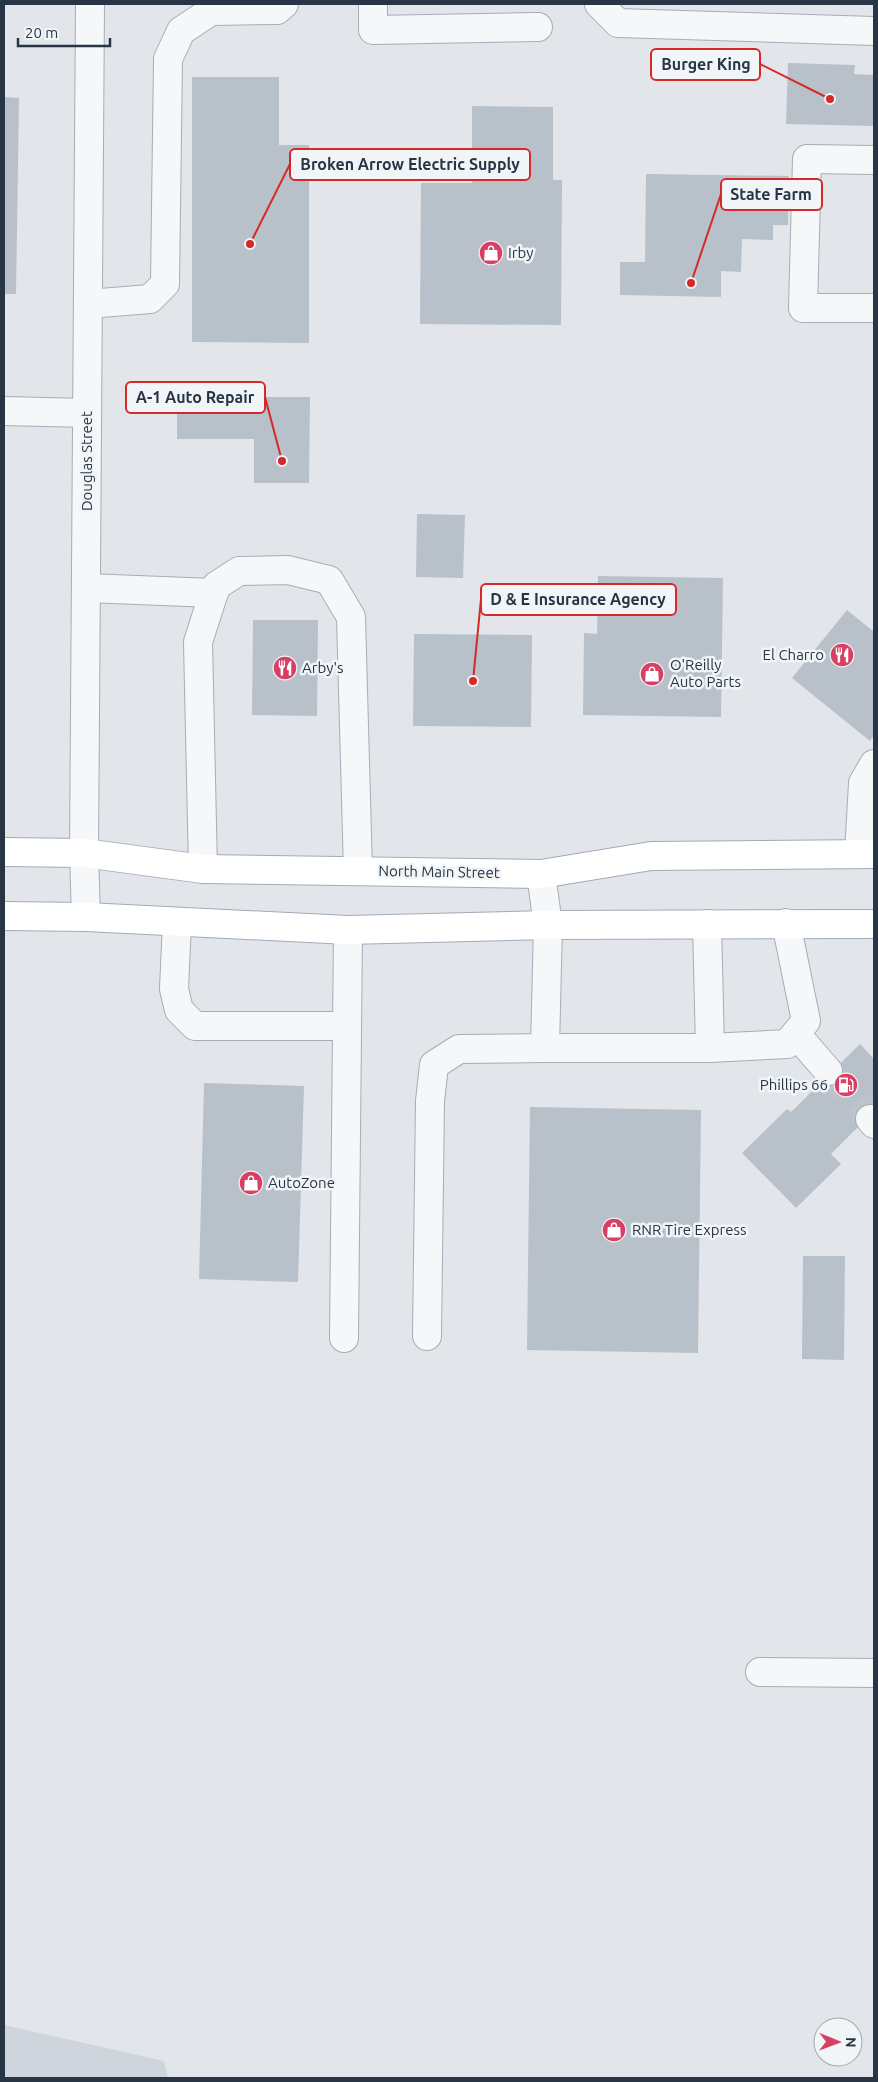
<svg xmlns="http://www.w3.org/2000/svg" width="878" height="2082" font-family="Ubuntu,sans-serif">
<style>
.built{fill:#cfd5dd}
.building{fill:#b8c0c9}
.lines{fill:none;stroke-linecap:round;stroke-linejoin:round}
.minor-tunnel{stroke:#bdc3ca;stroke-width:28;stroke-dasharray:28 14;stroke-linecap:butt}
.minor-casing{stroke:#a6adb6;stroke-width:30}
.major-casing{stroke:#a0abb8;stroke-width:30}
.minor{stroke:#f5f7f9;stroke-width:28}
.major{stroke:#fff;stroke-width:28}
.labels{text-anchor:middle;stroke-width:5;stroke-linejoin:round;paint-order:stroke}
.poi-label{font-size:15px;fill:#283544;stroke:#f1f5f8;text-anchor:start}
.street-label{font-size:15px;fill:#283544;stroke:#f1f5f8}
.leader{fill:none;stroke:#d62828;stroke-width:2}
.callout-dot{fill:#d62828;stroke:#f1f5f8;stroke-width:2}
.callout{fill:#f1f5f8;stroke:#d62828;stroke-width:2}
.callout-label{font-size:16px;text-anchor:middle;font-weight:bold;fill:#283544}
</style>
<rect width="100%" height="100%" fill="#e2e6eb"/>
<polygon class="built" points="4,2025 164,2061 168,2078 4,2078"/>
<g class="building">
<polygon points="788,63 855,65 854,74 874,75 874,126 786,124"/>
<polygon points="192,77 279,77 279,145 309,145 309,343 192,342"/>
<polygon points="4,97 19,98 16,294 4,294"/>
<polygon points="472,106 553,107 553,180 562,180 561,325 420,324 421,183 472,183"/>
<polygon points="646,174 789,176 788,225 773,225 773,240 742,239 741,272 721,271 721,297 620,295 620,262 645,262"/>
<polygon points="177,397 310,397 309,483 254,483 254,439 177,439"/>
<polygon points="417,514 465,515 463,578 416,577"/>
<polygon points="598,576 723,578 721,717 583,715 584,633 597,634"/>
<polygon points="847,610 874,632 874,735 870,741 792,678"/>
<polygon points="253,620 318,620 317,716 252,715"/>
<polygon points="414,634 532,635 531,727 413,726"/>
<polygon points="860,1044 874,1059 874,1111 831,1154 841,1164 796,1208 742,1153 787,1109 791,1112"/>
<polygon points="204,1083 304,1086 298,1282 199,1279"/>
<polygon points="530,1107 701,1110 698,1353 527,1350"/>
<polygon points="803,1256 845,1256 844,1360 802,1359"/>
</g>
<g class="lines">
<polyline class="minor-tunnel" points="828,1071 870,1119"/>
<g class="minor-casing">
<g id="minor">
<polyline points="373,4 373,30 538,27"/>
<polyline points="599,4 618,23 874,31"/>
<polyline points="874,160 807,159 803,308 874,308"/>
<polyline points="88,304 150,299 165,284 168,59 181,31 211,11 277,10 284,4"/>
<polyline points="4,411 87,413"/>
<polyline points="86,588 214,593"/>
<polyline points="859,854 863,783 874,764"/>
<polyline points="203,869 198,642 216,586 239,571 288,570 329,580 351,617 358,871"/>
<polyline points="86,917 84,853 90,4"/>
<polyline points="177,922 174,989 179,1010 195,1026 347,1026"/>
<polyline points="707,924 710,1048"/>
<polyline points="796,1034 828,1071"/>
<polyline points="545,1048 710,1048 787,1044 806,1021 786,923"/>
<polyline points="870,1119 874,1124"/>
<polyline points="427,1336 430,1101 434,1065 459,1049 545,1048 548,925 541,874"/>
<polyline points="344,1338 348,930"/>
<polyline points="760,1672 874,1673"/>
</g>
</g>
<g class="major-casing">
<g id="major">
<polyline points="4,852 84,853 203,869 541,874 651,856 874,854"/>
<polyline points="4,916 86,917 348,930 548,925 874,924"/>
</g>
</g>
<use href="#minor" class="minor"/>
<use href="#major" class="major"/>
</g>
<defs>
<g id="shop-disc" transform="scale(1.25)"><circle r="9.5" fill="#d74064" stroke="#f1f5f8"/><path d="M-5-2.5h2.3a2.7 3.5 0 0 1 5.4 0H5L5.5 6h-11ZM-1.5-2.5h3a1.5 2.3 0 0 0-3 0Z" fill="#fff"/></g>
<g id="restaurant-disc" transform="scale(1.25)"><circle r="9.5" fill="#d74064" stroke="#f1f5f8"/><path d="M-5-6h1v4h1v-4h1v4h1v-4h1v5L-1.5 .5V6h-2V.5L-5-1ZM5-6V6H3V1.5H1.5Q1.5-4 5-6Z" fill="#fff"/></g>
<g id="fuel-disc" transform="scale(1.25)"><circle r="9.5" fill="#d74064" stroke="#f1f5f8"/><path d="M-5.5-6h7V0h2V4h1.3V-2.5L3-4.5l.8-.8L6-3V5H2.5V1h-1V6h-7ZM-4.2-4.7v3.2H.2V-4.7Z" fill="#fff"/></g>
</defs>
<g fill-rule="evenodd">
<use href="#shop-disc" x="491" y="253"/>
<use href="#restaurant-disc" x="842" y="655"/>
<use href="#restaurant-disc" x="285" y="668"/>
<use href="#shop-disc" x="652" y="674"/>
<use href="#fuel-disc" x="846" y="1085"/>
<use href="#shop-disc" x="251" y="1183"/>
<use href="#shop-disc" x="614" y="1230"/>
</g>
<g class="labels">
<g class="poi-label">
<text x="508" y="258">Irby</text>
<text x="824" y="660" text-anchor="end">El Charro</text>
<text x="670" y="670">O'Reilly<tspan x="670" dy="17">Auto Parts</tspan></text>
<text x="302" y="673">Arby's</text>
<text x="828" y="1090" text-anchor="end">Phillips 66</text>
<text x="268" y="1188">AutoZone</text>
<text x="632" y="1235">RNR Tire Express</text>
</g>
<g class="street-label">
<text transform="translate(87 461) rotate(-90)" y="5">Douglas Street</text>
<text transform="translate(439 872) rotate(1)" y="5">North Main Street</text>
</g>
</g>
<path class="leader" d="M830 99L760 64M250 244L290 164M691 283L721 194M282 461L265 397M473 681L481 599"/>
<g class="callout-dot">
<circle cx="830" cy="99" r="5"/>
<circle cx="250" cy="244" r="5"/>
<circle cx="691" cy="283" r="5"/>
<circle cx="282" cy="461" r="5"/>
<circle cx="473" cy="681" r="5"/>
</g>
<g class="callout">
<rect x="651" y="49" width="109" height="31" rx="5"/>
<rect x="290" y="149" width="240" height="31" rx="5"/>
<rect x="721" y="179" width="101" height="31" rx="5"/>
<rect x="126" y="382" width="139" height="31" rx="5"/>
<rect x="481" y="584" width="195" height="31" rx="5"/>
</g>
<g class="callout-label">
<text x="706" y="70">Burger King</text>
<text x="410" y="170">Broken Arrow Electric Supply</text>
<text x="771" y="200">State Farm</text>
<text x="195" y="403">A-1 Auto Repair</text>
<text x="578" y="605">D &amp; E Insurance Agency</text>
</g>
<rect width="878" height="2082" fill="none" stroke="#283544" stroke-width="10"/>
<g transform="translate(838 2042) rotate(91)"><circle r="24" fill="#f1f5f8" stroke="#a1a8b0"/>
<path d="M0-4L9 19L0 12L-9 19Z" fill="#d74064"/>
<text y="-8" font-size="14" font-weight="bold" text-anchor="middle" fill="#283544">N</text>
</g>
<path d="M18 38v8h92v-8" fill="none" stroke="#283544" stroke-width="2.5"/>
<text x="25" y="38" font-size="15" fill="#283544" stroke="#f1f5f8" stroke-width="4" paint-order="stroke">20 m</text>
</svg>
